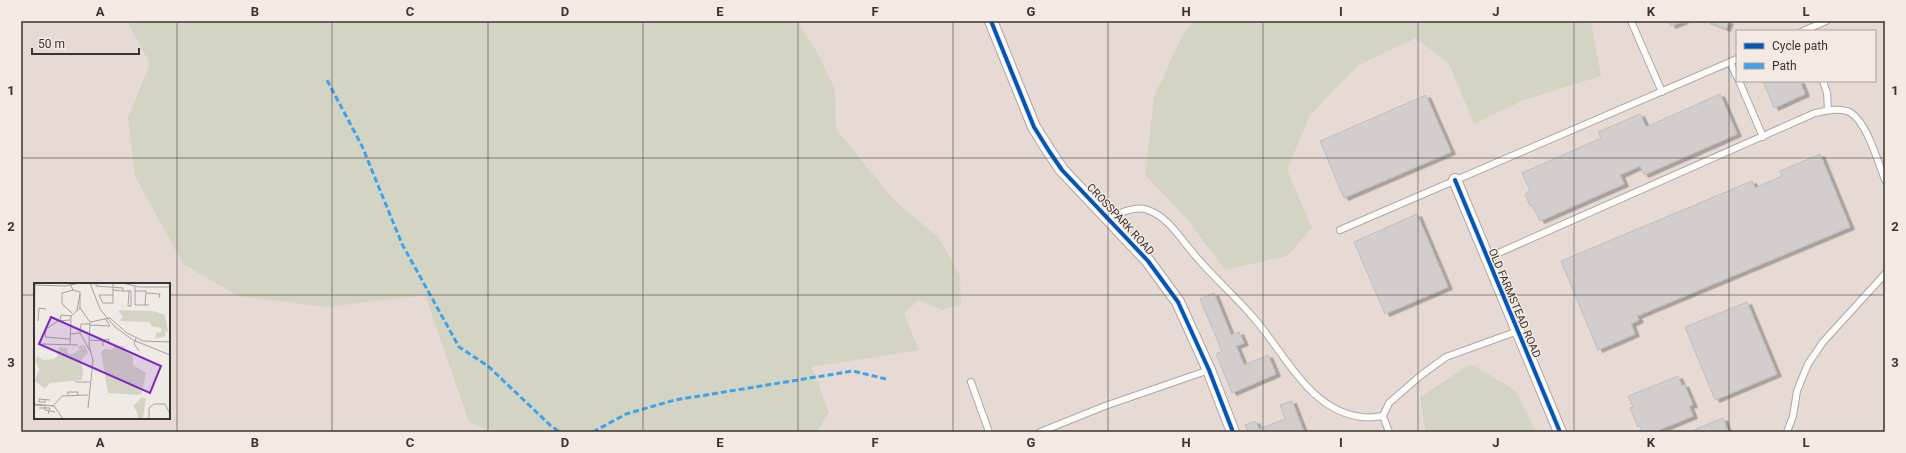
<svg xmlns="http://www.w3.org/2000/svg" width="1906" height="453" font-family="Roboto,sans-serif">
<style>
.built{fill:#e7dad4;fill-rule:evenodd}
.green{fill:#d4d4c4}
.building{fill:#d3cdcd;stroke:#c3bebd;filter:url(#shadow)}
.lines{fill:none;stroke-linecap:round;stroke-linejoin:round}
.lane-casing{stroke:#aca7a6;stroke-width:8}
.street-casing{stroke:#aca7a6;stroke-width:14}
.lane{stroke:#fdfcfb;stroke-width:6}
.street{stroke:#fdfcfb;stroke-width:12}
.quiet{stroke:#3fa3eb;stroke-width:3;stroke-dasharray:6 3;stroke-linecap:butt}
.cycleway-casing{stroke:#f4e9e3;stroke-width:6}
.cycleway{stroke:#0057b8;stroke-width:4}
.grid{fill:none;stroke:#383431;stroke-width:1;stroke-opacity:0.55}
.labels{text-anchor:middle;stroke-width:3;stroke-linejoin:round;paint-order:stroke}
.street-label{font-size:11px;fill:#383431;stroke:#f4e9e3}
.inset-road{fill:none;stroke:#a6a19e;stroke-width:1}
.view{fill:#7b2cbf;fill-opacity:0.15;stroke:#7b2cbf;stroke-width:2}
.inset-edge{fill:none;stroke:#383431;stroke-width:2}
.neatline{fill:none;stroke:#383431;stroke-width:1.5}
.grid-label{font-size:13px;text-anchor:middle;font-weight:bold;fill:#383431}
</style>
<defs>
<filter id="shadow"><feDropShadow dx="4.5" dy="2.5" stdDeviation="0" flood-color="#0004"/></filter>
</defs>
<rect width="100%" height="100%" fill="#f0eae7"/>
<path class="built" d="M21 21H1885V432H21ZM1737 31H1875V81H1737ZM35 284H169V418H35Z"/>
<g class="green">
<polygon points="127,21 797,21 816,50 835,89 836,129 894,200 938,237 960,275 961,305 942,310 919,300 904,313 919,350 812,367 829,413 816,432 494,432 469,422 425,295 326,307 238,296 183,264 135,176 128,117 150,64"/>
<polygon points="1193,21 1591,21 1601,76 1524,100 1474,124 1449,64 1416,38 1359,65 1310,115 1287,170 1312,228 1287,256 1225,270 1186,218 1145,175 1154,97 1182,36"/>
<polygon points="1471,364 1515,390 1536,432 1426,432 1420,397"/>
</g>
<g class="building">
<polygon points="1669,21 1684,21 1671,26"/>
<polygon points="1706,21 1729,21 1726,29"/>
<polygon points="1763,81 1800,81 1805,94 1774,108"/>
<polygon points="1720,94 1737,134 1644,175 1640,166 1620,175 1624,184 1540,221 1532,205 1530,206 1525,194 1530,191 1522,173 1601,138 1598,132 1640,114 1646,127"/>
<polygon points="1426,95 1451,152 1344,198 1320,141"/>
<polygon points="1820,154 1850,227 1637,316 1639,320 1631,324 1635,334 1598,350 1561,261 1752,181 1755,188 1782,176 1780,171"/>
<polygon points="1417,214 1448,287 1385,314 1354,242"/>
<polygon points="1214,293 1231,335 1239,332 1244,343 1236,346 1244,365 1268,355 1276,374 1232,393 1216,354 1222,351 1200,299"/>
<polygon points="1747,302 1777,374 1715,400 1685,327"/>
<polygon points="1678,376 1682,386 1684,384 1693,405 1689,406 1693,416 1654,432 1642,432 1640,426 1638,427 1630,408 1633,407 1628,396"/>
<polygon points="1292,401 1304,432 1248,432 1245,425 1255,421 1259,429 1285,419 1280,405"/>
<polygon points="1723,418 1728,432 1689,432"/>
</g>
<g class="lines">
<g class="lane-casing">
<g id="lane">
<polyline points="1631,21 1662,92"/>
<polyline points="1803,31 1826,21"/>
<polyline points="1730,62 1737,77"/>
<polyline points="1739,81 1763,137"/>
<polyline points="1823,81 1827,93 1828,110"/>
<path d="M1107 219C1118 214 1135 205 1148 210 1168 217 1180 238 1193 253 1212 276 1234 295 1253 317 1285 353 1309 411 1362 417 1369 418 1377 417 1383 416"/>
<polyline points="1340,230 1737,59"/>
<path d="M1487 258 1815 113C1826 111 1841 107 1851 113 1867 123 1878 162 1885 180"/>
<polyline points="971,382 989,432"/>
<polyline points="1040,432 1105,406 1209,370"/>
<polyline points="1389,432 1383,416 1389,403 1420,376 1446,357 1518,331"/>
<polyline points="1787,432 1793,416 1797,391 1808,364 1823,342 1885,274"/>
</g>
</g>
<g class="street-casing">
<g id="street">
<polyline points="991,21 1034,127 1049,151 1062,170 1148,261 1178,302 1209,370 1233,432"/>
<polyline points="1455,180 1560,432"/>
</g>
</g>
<use href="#lane" class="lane"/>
<use href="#street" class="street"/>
<g class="quiet">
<polyline points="327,80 362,146 402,244 459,347 488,366 551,426 560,432"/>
<polyline points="593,432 626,414 675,400 853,371 886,379"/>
</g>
<g class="cycleway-casing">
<g id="cycleway">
<polyline points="991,21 1034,127 1049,151 1062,170 1148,261 1178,302 1209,370 1233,432"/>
<polyline points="1455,180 1560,432"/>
</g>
</g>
<use href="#cycleway" class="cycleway"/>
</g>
<path class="grid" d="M177 21V432M332 21V432M488 21V432M643 21V432M798 21V432M953 21V432M1108 21V432M1263 21V432M1418 21V432M1574 21V432M1729 21V432M21 158H1885M21 295H35M169 295H1885"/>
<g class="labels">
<g class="street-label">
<text transform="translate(1121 219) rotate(47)" y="4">CROSSPARK ROAD</text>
<text transform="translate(1515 303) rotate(67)" y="4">OLD FARMSTEAD ROAD</text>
</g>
</g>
<g transform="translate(34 283)">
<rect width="136" height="136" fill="#f0eae7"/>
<path d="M84 27 119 28 131 32 134 49 131 48 132 53 121 56 122 50 127 49V45L118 43 115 39 85 38 89 34ZM51 62 54 70 46 78 49 86 48 97 16 100 11 106 1 98 5 86 1 76 4 73 9 77 20 76 23 74 25 64 33 65 34 71H38L45 67V63ZM81 63H91L90 68 99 73V82L112 90 107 112 74 110 67 69 71 66 78 67ZM108 114 112 116 109 136H104L103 129 99 123Z" fill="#d4d4c4"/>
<path class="inset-road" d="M56 0 66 26 81 44 99 57 136 72M62 0V3L89 5V8L79 7M89 0 105 4H136M36 1 39 7 46 9V25L56 39 55 62 59 78 54 125M0 2 32 3 45 0M101 3V22H115M136 4V25M89 8H97V23H94L95 8M101 8H112L111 22M112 10 126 11 125 15M79 12H65L69 20H79V0M43 27 46 11M38 30 28 21V10L39 7M26 37 27 32 37 33M4 38 5 25 12 26M56 39 76 35 93 50 109 58 136 59M56 42 76 43 71 35M46 50 56 68M36 51 46 50 47 41H56M102 55 100 61 105 68M36 56 11 54 12 46 24 38 36 37M55 57 69 58 74 59 75 56 70 57 69 58V63M8 61 44 62M36 62 37 33 46 25M0 77 1 0M41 99H56M34 112V109H44V112M11 117V119H5V116L16 117M0 121 20 123 29 136M0 122 12 123M11 124V127L21 129M18 124 28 113 54 112M5 125H16L14 131M115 136V125L120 121H131L136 131"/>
<path class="view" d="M17 34 127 83 116 110 5 61Z"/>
<rect width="136" height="136" class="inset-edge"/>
</g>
<rect width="1906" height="453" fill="none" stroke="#f4e9e3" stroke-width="44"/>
<rect x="1736" y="30" width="140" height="52" fill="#f4e9e3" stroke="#a9a19c"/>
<rect x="1744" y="43" width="20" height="6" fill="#0057b8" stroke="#a9a19c"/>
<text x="1772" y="50" font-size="12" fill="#383431">Cycle path</text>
<rect x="1744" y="63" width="20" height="6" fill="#3fa3eb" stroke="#a9a19c"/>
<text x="1772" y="70" font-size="12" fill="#383431">Path</text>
<path d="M32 48v6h107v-6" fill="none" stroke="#383431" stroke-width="2"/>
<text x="38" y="48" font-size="12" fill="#383431" stroke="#f4e9e3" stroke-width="3" paint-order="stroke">50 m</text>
<rect x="22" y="22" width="1862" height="409" class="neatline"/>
<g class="grid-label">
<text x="100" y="16">A</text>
<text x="255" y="16">B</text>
<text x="410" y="16">C</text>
<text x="565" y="16">D</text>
<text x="720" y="16">E</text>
<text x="875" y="16">F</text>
<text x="1031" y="16">G</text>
<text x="1186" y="16">H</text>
<text x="1341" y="16">I</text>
<text x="1496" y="16">J</text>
<text x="1651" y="16">K</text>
<text x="1806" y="16">L</text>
<text x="11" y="95">1</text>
<text x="1895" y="95">1</text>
<text x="11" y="231">2</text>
<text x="1895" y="231">2</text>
<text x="11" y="367">3</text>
<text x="1895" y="367">3</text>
<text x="100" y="447">A</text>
<text x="255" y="447">B</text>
<text x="410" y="447">C</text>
<text x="565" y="447">D</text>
<text x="720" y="447">E</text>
<text x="875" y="447">F</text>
<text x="1031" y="447">G</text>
<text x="1186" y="447">H</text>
<text x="1341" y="447">I</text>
<text x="1496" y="447">J</text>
<text x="1651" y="447">K</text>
<text x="1806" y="447">L</text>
</g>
</svg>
